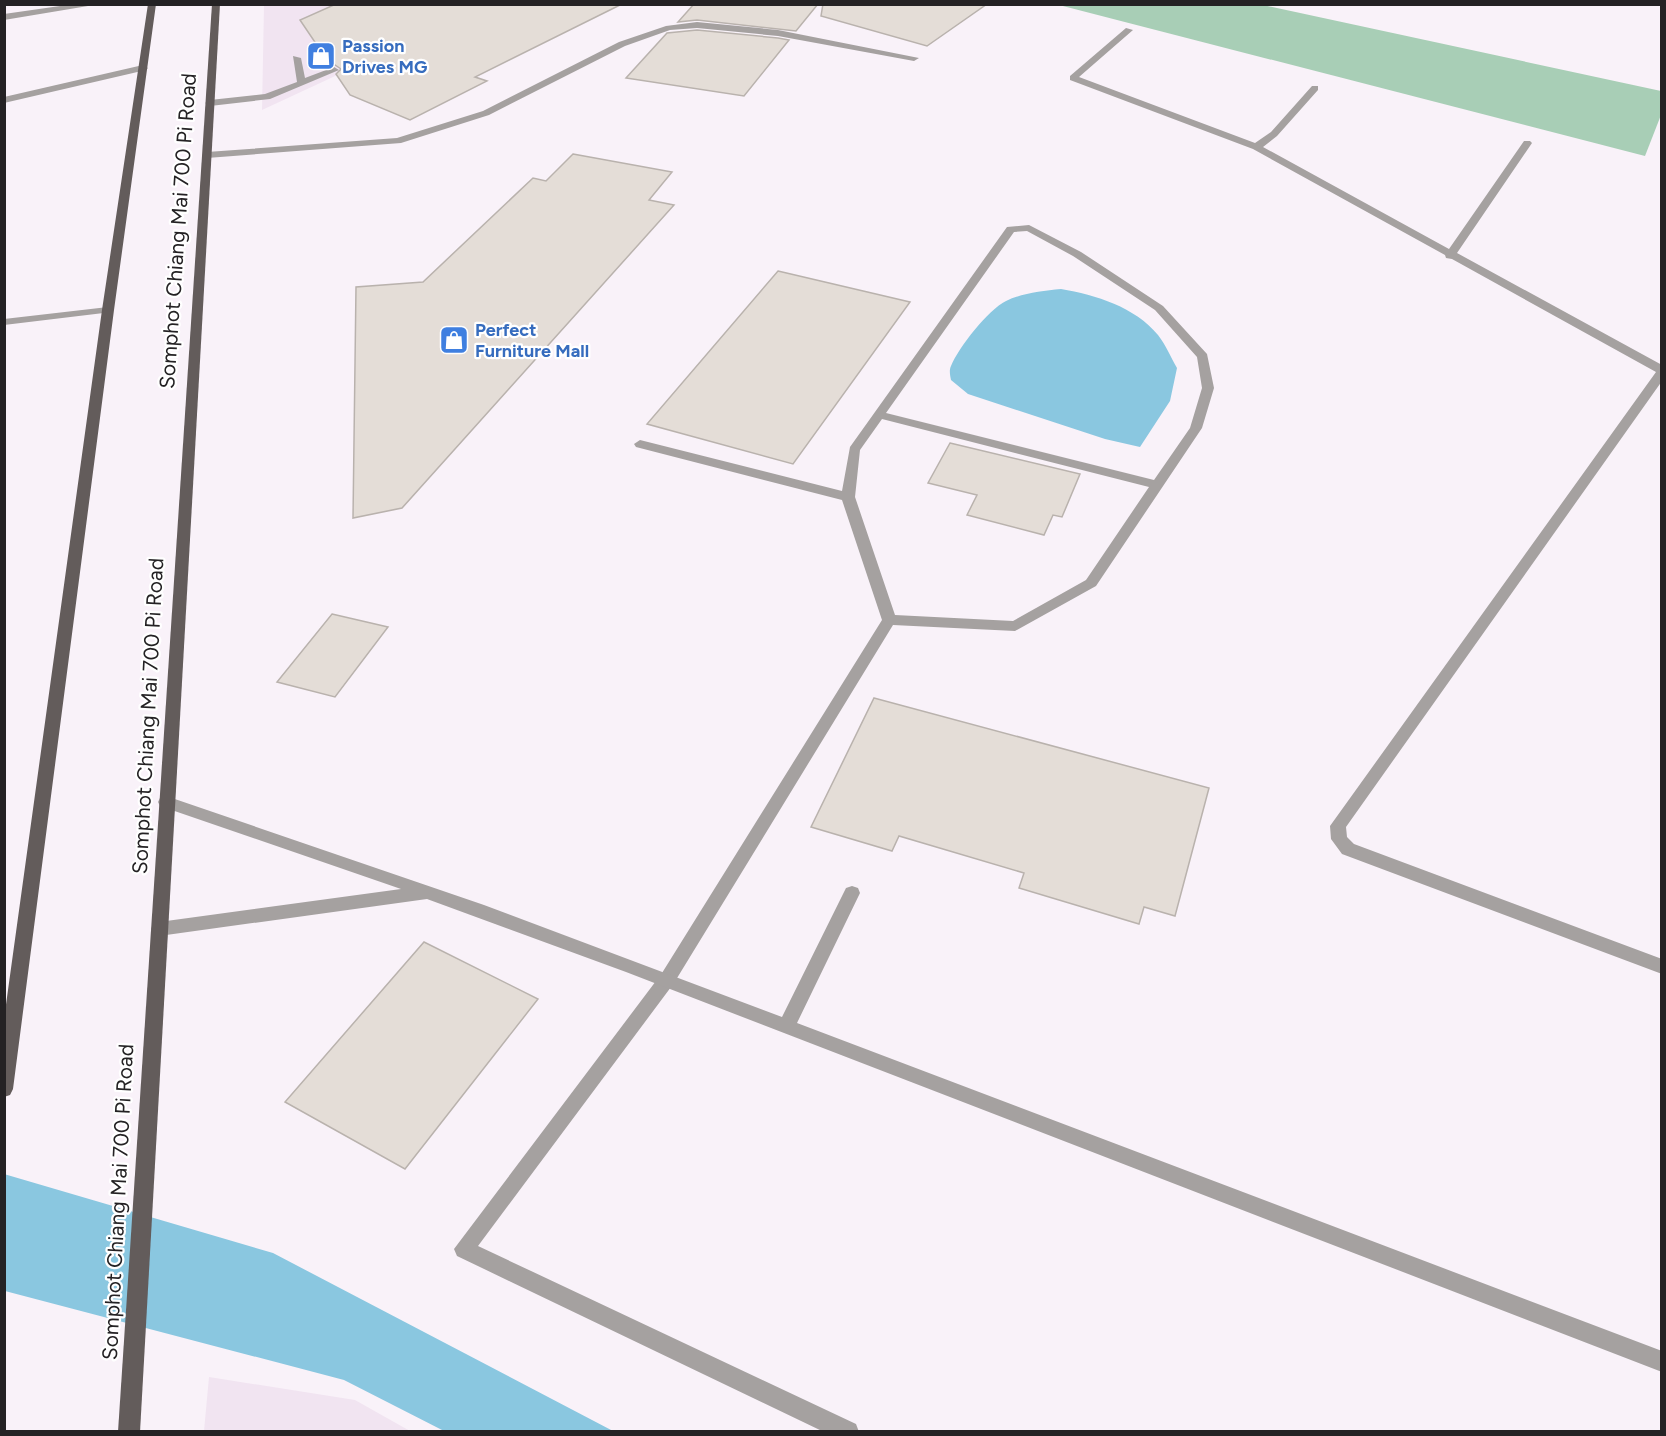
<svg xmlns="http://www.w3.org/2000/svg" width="1666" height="1436" font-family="Figtree,sans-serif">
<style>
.built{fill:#f1e4f1}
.green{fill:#a8ceb6}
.water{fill:#8ac7e0}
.building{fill:#e4ddd7;stroke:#b9b2ad;stroke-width:1.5}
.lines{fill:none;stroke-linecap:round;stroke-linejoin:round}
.lane{fill:#a5a1a0;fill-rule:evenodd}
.street{fill:#a5a1a0;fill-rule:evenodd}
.primary{fill:#635c5b;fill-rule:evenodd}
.labels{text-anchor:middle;stroke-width:4.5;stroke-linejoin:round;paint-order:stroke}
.far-shop-label{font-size:18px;font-weight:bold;fill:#366cbe;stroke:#fff;text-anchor:start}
.street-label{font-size:21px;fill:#242224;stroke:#fff}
</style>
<rect width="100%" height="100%" fill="#f9f2f9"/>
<g class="built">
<polygon points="264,5 488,5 262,110"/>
<polygon points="209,1377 355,1400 410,1431 204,1431"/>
</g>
<polygon class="green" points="1059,5 1263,5 1661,91 1661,115 1645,156"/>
<g class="water">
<path d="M1061 289C1096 295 1135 307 1158 335 1166 345 1171 358 1177 368L1170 401 1140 447 1105 439 968 394 951 380C950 375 949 370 951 366 959 347 988 310 1006 301 1023 293 1042 291 1061 289Z"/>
<polygon points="4,1174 273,1253 613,1431 444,1431 344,1380 5,1291"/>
</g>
<g class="building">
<polygon points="336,4 622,4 475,77 487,81 410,120 350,95 336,74 341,69 335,65 331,66 300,20"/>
<polygon points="694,4 818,4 796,31 697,20 678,22"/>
<polygon points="823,4 987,4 927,46 821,16"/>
<polygon points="697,30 778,38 789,40 744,96 626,78 667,33"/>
<polygon points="573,154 672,172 649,200 674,205 402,508 353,518 356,287 423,282 533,178 546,181"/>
<polygon points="778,271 910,302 793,464 647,424"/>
<polygon points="950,443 1080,474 1062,517 1053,515 1044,535 967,515 977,495 928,483"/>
<polygon points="332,614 388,627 335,697 277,682"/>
<polygon points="874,698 1209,788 1175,916 1144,907 1139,924 1019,888 1024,873 899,836 892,851 811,827"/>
<polygon points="424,942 538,999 405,1169 285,1102"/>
</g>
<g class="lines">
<g class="lane">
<polygon points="697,22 778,30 919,58 914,61 778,36 697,28 670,30 625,46 489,115 401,143 207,158 202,155 207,152 397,138 483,111 619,42 666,26"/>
<polygon points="293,56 301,58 305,78 334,67 339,70 270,99 210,106 205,103 210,100 265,94 297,82"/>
<path d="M1029 225 1081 252 1163 306 1207 354 1214 388 1202 428 1096 586 1015 631 893 625 674 983 478 1246 856 1424 859 1432H824L457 1256 454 1249 662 973 882 620 842 500 636 447 634 444 640 440 842 491 850 447 1007 227ZM1027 231 1073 256 1155 310 1197 357 1202 388 1190 428 1154 480 886 413 1014 232ZM882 419 1149 487 1086 580 1013 621 895 615 855 497 860 450Z"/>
<polygon points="108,307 112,308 112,312 4,325 4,319"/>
</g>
<g class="street">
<polygon points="74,4 100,4 4,20 4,14"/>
<polygon points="1126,28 1133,30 1079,77 1255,143 1271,132 1312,86 1318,86 1318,90 1277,136 1263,147 1449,249 1524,141 1530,141 1532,143 1457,253 1662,365 1662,381 1346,827 1347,837 1354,844 1662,959 1662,974 1342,854 1331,839 1330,826 1656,372 1452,259 1446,258 1445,255 1253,149 1070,80 1070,76"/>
<polygon points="143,65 148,68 146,70 4,103 4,97"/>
<polygon points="166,796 484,905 782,1017 846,888 852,886 858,888 860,893 797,1023 1662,1351 1662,1372 626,972 427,899 159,936 153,934 151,929 153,924 159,922 401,889 160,806 158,802 160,798"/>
</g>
<g class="primary">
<polygon points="148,4 156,4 114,310 13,1089 10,1095 4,1097 4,1019 102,310"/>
<polygon points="212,4 220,4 140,1432 118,1432"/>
</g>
</g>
<defs>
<g id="shop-square" transform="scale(1.5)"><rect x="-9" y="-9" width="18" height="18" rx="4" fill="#3f7fe0" stroke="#fff"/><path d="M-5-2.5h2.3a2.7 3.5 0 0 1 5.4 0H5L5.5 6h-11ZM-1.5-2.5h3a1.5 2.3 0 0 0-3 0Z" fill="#fff"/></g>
</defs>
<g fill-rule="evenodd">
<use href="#shop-square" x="321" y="56"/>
<use href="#shop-square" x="454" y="340"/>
</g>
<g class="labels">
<g class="far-shop-label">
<text x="342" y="52">Passion<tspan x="342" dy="21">Drives MG</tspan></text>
<text x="475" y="336">Perfect<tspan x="475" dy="21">Furniture Mall</tspan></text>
</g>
<g class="street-label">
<text transform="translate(178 231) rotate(-86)" y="7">Somphot Chiang Mai 700 Pi Road</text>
<text transform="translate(148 716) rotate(-87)" y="7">Somphot Chiang Mai 700 Pi Road</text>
<text transform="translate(118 1202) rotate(-87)" y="7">Somphot Chiang Mai 700 Pi Road</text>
</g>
</g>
<rect width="1666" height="1436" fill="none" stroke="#242224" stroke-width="12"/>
</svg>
